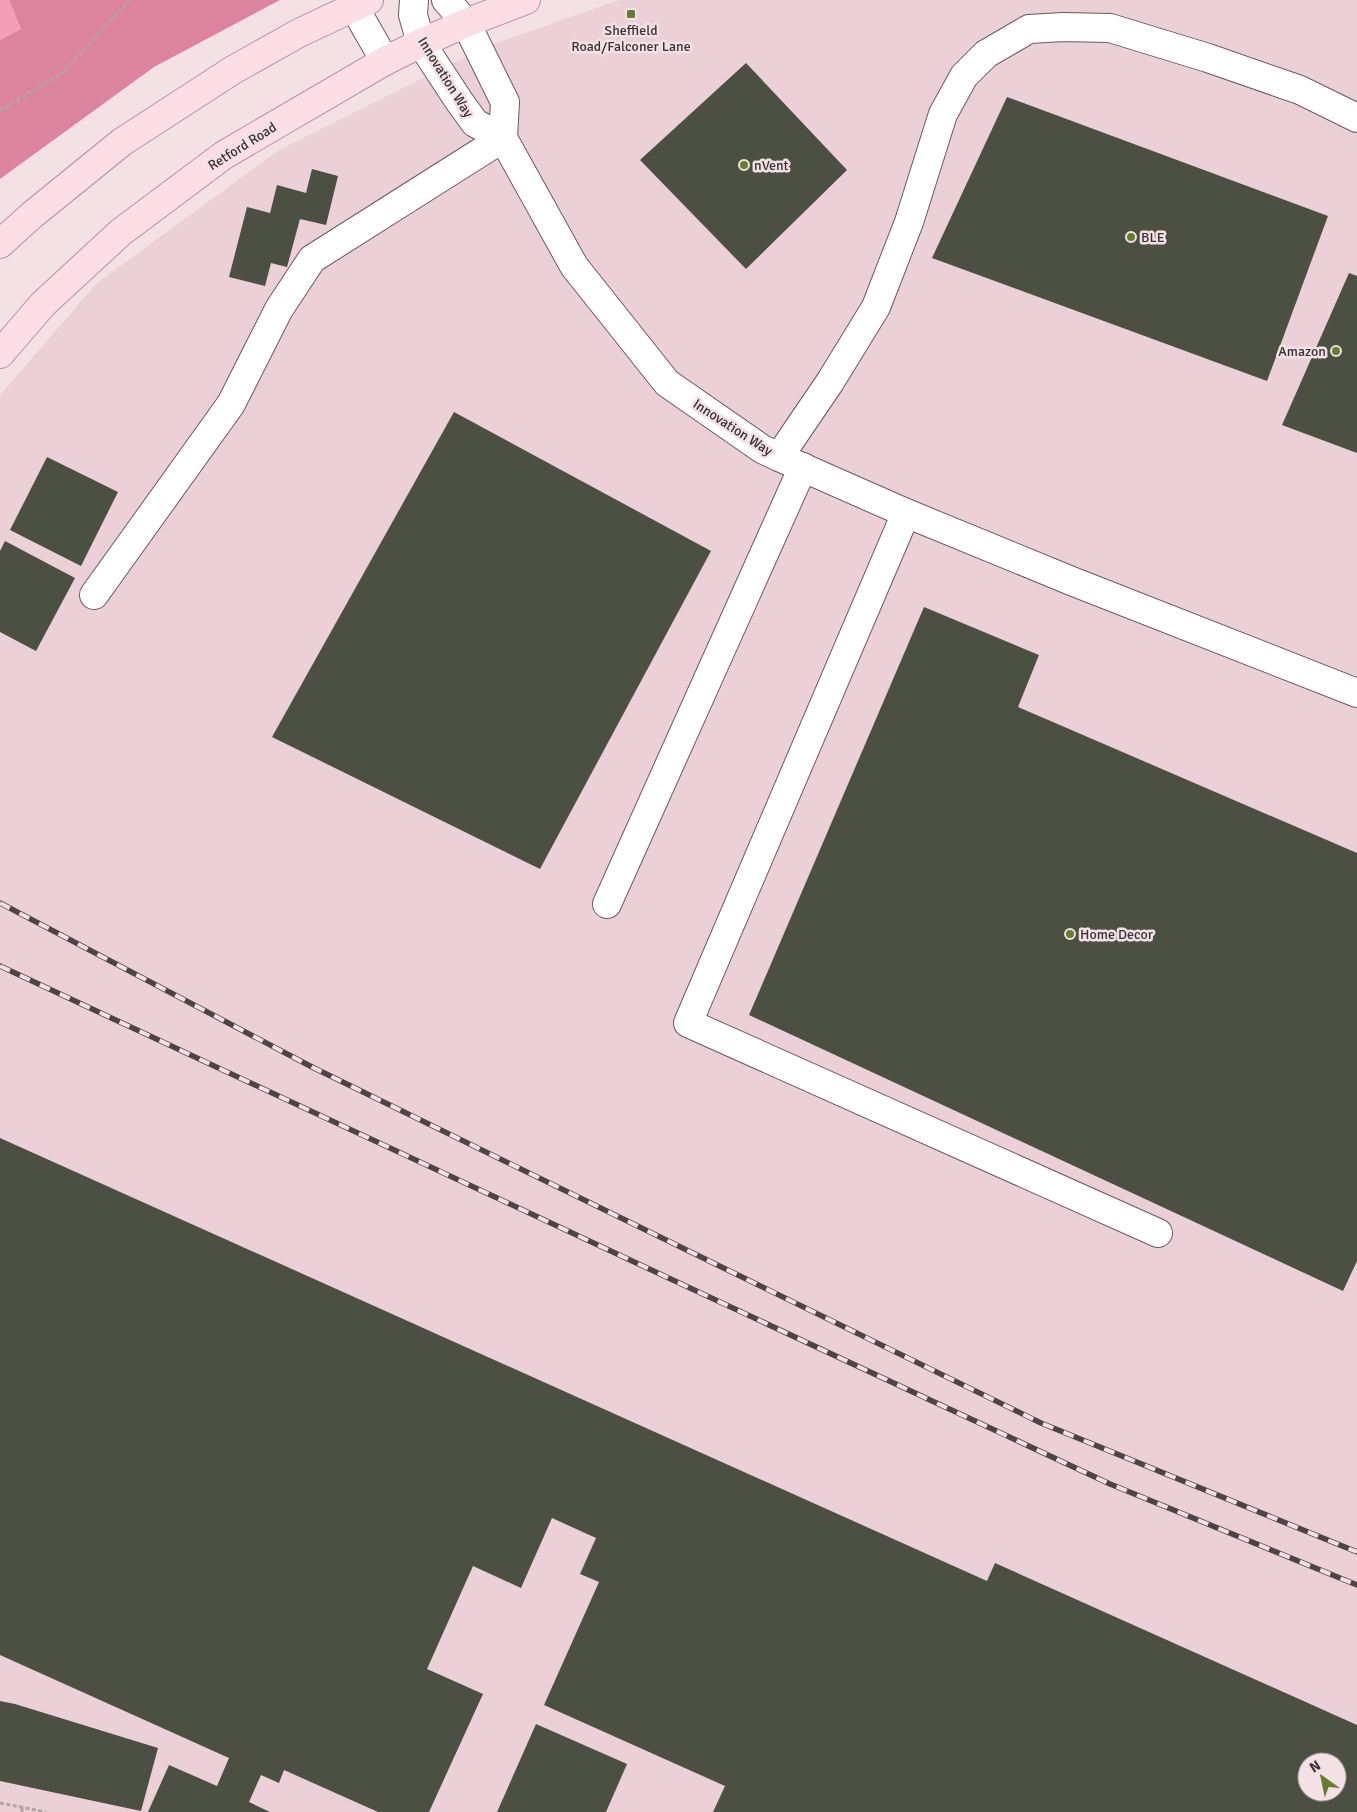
<svg xmlns="http://www.w3.org/2000/svg" width="1357" height="1812" font-family="Signika,sans-serif">
<style>
.built{fill:#ebd0d7;fill-rule:evenodd}
.green{fill:#f39fb8}
.forest{fill:#dc849f}
.building{fill:#4b5043;fill-rule:evenodd}
.lines{fill:none;stroke-linecap:round;stroke-linejoin:round}
.minor-casing{stroke:#6a5a5e;stroke-width:30}
.major-casing{stroke:#b7929c;stroke-width:30}
.path{stroke:#b2a3a7;stroke-width:3;stroke-dasharray:4 2.5;stroke-linecap:butt}
.minor{stroke:#fff;stroke-width:28}
.major{stroke:#fddde6;stroke-width:28}
.rail-casing{stroke:#4c4446;stroke-width:5.5}
.rail{stroke:#f4e1e6;stroke-width:4;stroke-dasharray:11;stroke-linecap:butt}
.poi-dot{fill:#677d2e;stroke:#f4e1e6;stroke-width:2}
.labels{text-anchor:middle;stroke-width:5;stroke-linejoin:round;paint-order:stroke}
.poi-label{font-size:14px;fill:#383133;stroke:#f4e1e6;text-anchor:start}
.street-label{font-size:14px;fill:#383133;stroke:#f4e1e6}
</style>
<rect width="100%" height="100%" fill="#f4e1e6"/>
<path class="built" d="M619 0H1357V1812H0V395L97 283 279 150 485 47ZM1307 1762H1337V1792H1307Z"/>
<polygon class="green" points="0,0 9,0 21,29 0,40"/>
<polygon class="forest" points="9,0 280,0 154,67 0,179 0,40 21,29"/>
<g class="building">
<polygon points="746,63 847,170 746,269 640,160"/>
<polygon points="1007,97 1328,216 1267,381 932,258"/>
<polygon points="312,169 338,176 326,225 300,219 287,267 271,263 265,286 229,277 247,207 270,213 277,185 306,193"/>
<polygon points="1349,273 1357,276 1357,453 1282,425"/>
<polygon points="454,412 711,551 540,869 272,737"/>
<polygon points="47,457 118,492 81,566 10,530"/>
<polygon points="5,541 75,578 36,651 0,632 0,551"/>
<polygon points="924,607 1039,655 1018,707 1357,853 1357,1261 1343,1291 749,1015"/>
<path d="M0 1138 987 1581 995 1563 1357 1725V1812H713L725 1786 544 1705 599 1582 580 1574 596 1538 552 1518 521 1588 473 1566 427 1669 483 1694 429 1812H378L284 1770 279 1783 261 1775 249 1802 270 1812H148L169 1765 217 1786 229 1758 0 1655ZM1307 1762H1337V1792H1307Z"/>
<polygon points="0,1701 15,1704 158,1748 141,1811 0,1781"/>
<polygon points="536,1724 627,1764 606,1812 497,1812"/>
</g>
<g class="lines">
<g class="minor-casing">
<g id="minor">
<polyline points="350,0 385,61"/>
<polyline points="414,0 413,15 421,43 459,101 475,123 503,138"/>
<polyline points="446,0 466,23 505,102 503,138 574,266 667,383 762,449 779,457 906,513 1074,582 1357,693"/>
<polyline points="779,457 830,382 876,307 909,222 943,114 964,76 986,54 1029,29 1063,27 1110,28 1208,58 1300,90 1357,118"/>
<polyline points="906,513 688,1023 1158,1233"/>
<polyline points="94,595 231,404 279,309 312,259 503,138"/>
<polyline points="607,904 803,467"/>
</g>
</g>
<g class="major-casing">
<g id="major">
<polyline points="0,244 32,215 122,142 233,70 299,33 369,0"/>
<polyline points="0,354 43,304 121,232 224,155 385,61 421,43 466,23 526,0"/>
</g>
</g>
<g class="path">
<polyline points="0,111 62,73 130,0"/>
<polyline points="0,1803 46,1812"/>
<polyline points="22,1812 22,1807"/>
</g>
<use href="#minor" class="minor"/>
<use href="#major" class="major"/>
<g class="rail-casing">
<g id="rail">
<polyline points="0,903 312,1067 1041,1423 1357,1552"/>
<polyline points="0,966 1110,1484 1357,1585"/>
</g>
</g>
<use href="#rail" class="rail"/>
</g>
<g class="poi-dot">
<rect x="626" y="9" width="10" height="10" rx="2.5"/>
<circle cx="744" cy="165" r="5"/>
<circle cx="1131" cy="237" r="5"/>
<circle cx="1336" cy="351" r="5"/>
<circle cx="1070" cy="934" r="5"/>
</g>
<g class="labels">
<g class="poi-label">
<text x="631" y="35" text-anchor="middle">Sheffield<tspan x="631" dy="16">Road/Falconer Lane</tspan></text>
<text x="754" y="170">nVent</text>
<text x="1141" y="242">BLE</text>
<text x="1326" y="356" text-anchor="end">Amazon</text>
<text x="1080" y="939">Home Decor</text>
</g>
<g class="street-label">
<text transform="translate(446 77) rotate(58)" y="5">Innovation Way</text>
<text transform="translate(242 146) rotate(-32)" y="5">Retford Road</text>
<text transform="translate(733 427) rotate(33)" y="5">Innovation Way</text>
</g>
</g>
<g transform="translate(1322 1777) rotate(327)"><circle r="24" fill="#f4e1e6" stroke="#a99b9e"/>
<path d="M0-4L9 19L0 12L-9 19Z" fill="#677d2e"/>
<text y="-8" font-size="14" font-weight="bold" text-anchor="middle" fill="#383133">N</text>
</g>
</svg>
